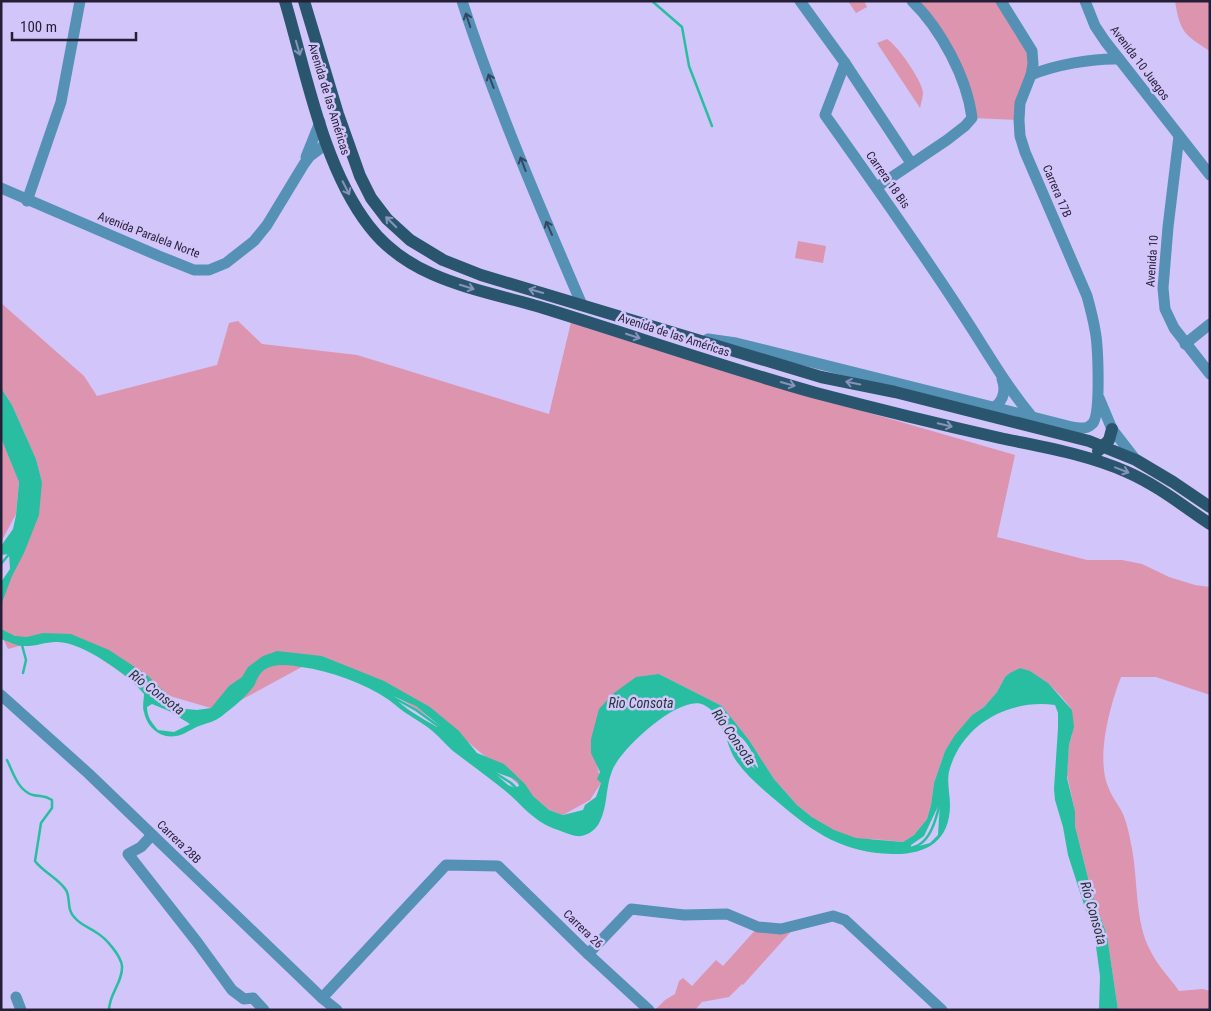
<svg xmlns="http://www.w3.org/2000/svg" width="1211" height="1011" font-family="'Roboto Condensed',sans-serif">
<style>
.green{fill:#dd94af}
.water{fill:#29bea2;fill-rule:evenodd}
.lines{fill:none;stroke-linecap:round;stroke-linejoin:round}
.stream{stroke:#29bea2;stroke-width:2.5}
.minor{stroke:#5491b5;stroke-width:11}
.major{stroke:#2a556e;stroke-width:12}
.oneway{stroke:#354663}
.oneway2{stroke:#8693bb}
.labels{text-anchor:middle;stroke-width:5;stroke-linejoin:round;paint-order:stroke}
.street-label{font-size:12px;fill:#251e37;stroke:#d2c5fa}
.water-label{font-size:14px;font-style:italic;fill:#213833;stroke:#d2c5fa}
</style>
<rect width="100%" height="100%" fill="#d2c5fa"/>
<g class="green">
<polygon points="848,1 864,1 867,7 856,13"/>
<polygon points="912,1 1001,1 1032,51 1019,120 972,118 960,73"/>
<path d="M1175 1H1210V51C1184 35 1180 32 1175 1Z"/>
<path d="M887 39C897 45 921 79 923 92 923 97 921 103 920 108L877 43Z"/>
<polygon points="798,241 826,246 823,263 795,258"/>
<path d="M1 303 84 376 97 396 217 365 229 323 238 321 262 344 357 355 549 414 572 318 825 400 1015 455 997 537 1087 560H1122L1142 564 1169 577 1195 585 1210 587V695L1156 677H1121C1110 705 1095 760 1109 789 1112 797 1118 804 1122 812 1127 822 1130 838 1132 849 1138 880 1135 922 1150 950 1157 965 1170 978 1179 991L1203 989 1210 991V1010H1118L1107 935 1092 894 1075 826V811L1067 775 1069 745 1072 735V710C1059 692 1042 675 1020 668L1005 677 997 692 984 707 972 715 945 751 934 783 931 805 927 819 914 835 903 842 873 839 849 840 812 817 797 805 774 779 749 740 722 706 659 674 591 739 601 783 590 800 563 815 549 810 468 742 355 670 322 656 221 711 146 689 64 634 8 649 1 634V595L42 482 36 459 12 405 1 388Z"/>
<polygon points="1,438 19,481 16,514 1,542"/>
<polygon points="796,926 743,985 742,984 729,997 702,1002 695,1010 655,1010 665,1000 675,994 679,981 683,978 692,986 716,960 723,966 758,927"/>
</g>
<g class="water">
<polygon points="1,388 12,405 36,459 42,482 39,515 24,553 12,576 1,605 1,582 10,569 9,554 1,555 1,546 13,529 16,515 19,482 1,438"/>
<path d="M1 629 15 636 27 637 43 633 71 634 109 650 147 675 176 703 186 709 197 710 211 708 229 686 242 677 248 667 263 656 277 651 322 656 384 681 430 707 459 731 477 753 504 764 525 784 533 796 549 810 563 815 583 810 585 805 596 797 601 783 597 779 600 772 591 753V739L599 709 614 693 636 677 659 674 722 706 749 740 774 779 797 805 812 817 834 830 856 838 903 842 914 835 927 819 931 805 934 783 945 751 955 735 972 715 984 707 997 692 1005 677 1010 673 1020 668 1030 671 1048 683 1072 710 1074 727 1069 745 1067 778 1075 811V826L1092 894 1107 935 1118 1010H1099L1100 976 1095 939 1068 855 1063 827 1055 800 1054 789 1058 728V713L1055 705C1010 699 964 723 950 768 946 780 950 793 950 805 950 842 925 855 892 854 844 853 814 833 779 803 764 790 746 776 735 759 725 742 723 714 704 705 681 693 620 749 612 771 605 789 608 809 598 825 593 832 585 837 576 836 571 835 564 832 558 830 532 821 524 806 503 789 487 776 470 764 453 751 445 744 439 736 430 729 424 724 416 720 409 715 402 711 396 705 389 700 364 683 331 671 301 667 289 665 275 663 264 670 258 675 257 680 254 686 246 697 232 708 222 716 214 722 207 723 199 726 191 729 184 735 176 736 160 739 147 727 144 712 142 707 144 699 144 694 129 675 82 642 58 642 47 641 35 647 23 646 16 646 8 641 1 639ZM393 696 416 706 440 726 437 727C423 719 403 708 393 696ZM152 704 169 711 190 724 174 732 158 730C152 723 147 717 147 707ZM731 732C745 735 753 753 758 766L757 770C745 763 733 745 731 732ZM492 771 512 778 518 782 519 786 515 788 508 785ZM940 802 938 835 930 843 911 848V845L924 836Z"/>
</g>
<g class="lines">
<g class="stream">
<polyline points="652,1 682,27 689,66 712,126"/>
<polyline points="1,564 10,553"/>
<polyline points="22,645 26,660 23,673"/>
<polyline points="389,695 416,710 441,728"/>
<polyline points="730,730 758,771"/>
<path d="M7 760C13 772 18 791 33 795 42 797 44 795 52 800V808L41 823 35 861C43 872 58 878 66 890 71 898 66 910 75 918 81 925 90 928 97 933 106 938 121 956 122 966 123 982 109 994 109 1010"/>
<polyline points="489,769 511,783 517,789"/>
<path d="M908 848C931 847 937 816 941 798"/>
</g>
<g class="minor">
<path d="M462 1C496 105 539 205 582 305"/>
<path d="M800 1 845 63 825 115C872 181 919 247 963 315 986 350 1006 386 1033 418"/>
<polyline points="1085,1 1095,26 1105,41 1210,175"/>
<polyline points="845,63 911,163"/>
<path d="M1031 75C1054 65 1094 58 1119 59"/>
<polyline points="1179,136 1168,227 1163,288 1165,309 1174,328 1210,374"/>
<polyline points="306,157 320,122"/>
<path d="M877 187 947 140 965 126 972 118C967 78 941 29 912 1"/>
<polyline points="1,188 159,256 194,270 209,270 226,263 254,241 267,225 304,164 310,156 326,144"/>
<polyline points="27,201 61,102 80,1"/>
<path d="M708 339 736 343 1072 427C1080 428 1087 430 1093 423 1101 412 1098 345 1095 330 1093 318 1090 307 1087 296L1025 152 1020 136 1019 120 1020 103 1031 75 1033 64 1032 51 1001 1"/>
<polyline points="1185,344 1210,324"/>
<polyline points="1099,398 1112,429 1136,460"/>
<path d="M988 410C1002 405 1007 393 1002 379"/>
<polyline points="1,695 89,774 322,998 337,1010"/>
<polyline points="152,835 141,847 128,854 197,942 232,990 244,999 253,998 264,1010"/>
<polyline points="588,954 631,909 684,915 727,914 758,927 781,929 833,916 845,920 942,1010"/>
<polyline points="16,997 21,1010"/>
<polyline points="322,998 446,865 498,866 588,954 649,1010"/>
</g>
<g class="major">
<path d="M285 1C306 72 323 167 369 226 413 284 488 290 553 311 640 338 727 368 816 393 877 409 938 424 1000 438 1042 447 1087 454 1127 472 1157 485 1183 506 1210 524"/>
<polyline points="304,1 338,114 360,176 371,198 387,219 410,240 443,260 481,275 821,377 895,392 1089,441 1136,460 1173,482 1210,507"/>
<polyline points="1098,451 1109,440 1112,429"/>
</g>
</g>
<defs><path id="oneway-shaft" d="M-6 0H5M1.5-3L5.5 0L1.5 3" fill="none" stroke-width="1.6" stroke-linecap="round" stroke-linejoin="round" transform="scale(1.25)"/></defs>
<g class="oneway">
<use href="#oneway-shaft" transform="translate(468 20) rotate(-108)"/>
<use href="#oneway-shaft" transform="translate(491 81) rotate(-111)"/>
<use href="#oneway-shaft" transform="translate(523 164) rotate(-111)"/>
<use href="#oneway-shaft" transform="translate(549 228) rotate(-114)"/>
</g>
<g class="oneway2">
<use href="#oneway-shaft" transform="translate(298 48) rotate(74)"/>
<use href="#oneway-shaft" transform="translate(346 188) rotate(63)"/>
<use href="#oneway-shaft" transform="translate(391 222) rotate(-135)"/>
<use href="#oneway-shaft" transform="translate(467 287) rotate(17)"/>
<use href="#oneway-shaft" transform="translate(536 291) rotate(-164)"/>
<use href="#oneway-shaft" transform="translate(633 336) rotate(18)"/>
<use href="#oneway-shaft" transform="translate(853 383) rotate(-169)"/>
<use href="#oneway-shaft" transform="translate(788 384) rotate(16)"/>
<use href="#oneway-shaft" transform="translate(945 425) rotate(13)"/>
<use href="#oneway-shaft" transform="translate(1122 470) rotate(21)"/>
</g>
<g class="labels">
<g class="street-label">
<text transform="translate(1140 63) rotate(53)" y="4">Avenida 10 Juegos</text>
<text transform="translate(329 99) rotate(73)" y="4">Avenida de las Américas</text>
<text transform="translate(888 180) rotate(55)" y="4">Carrera 18 Bis</text>
<text transform="translate(1057 191) rotate(67)" y="4">Carrera 17B</text>
<text transform="translate(149 235) rotate(21)" y="4">Avenida Paralela Norte</text>
<text transform="translate(1152 261) rotate(-86)" y="4">Avenida 10</text>
<text transform="translate(674 335) rotate(18)" y="4">Avenida de las Américas</text>
<text transform="translate(179 842) rotate(44)" y="4">Carrera 28B</text>
<text transform="translate(583 929) rotate(44)" y="4">Carrera 26</text>
</g>
<g class="water-label">
<text transform="translate(157 692) rotate(37)" y="5">Río Consota</text>
<text x="641" y="708">Rio Consota</text>
<text transform="translate(734 737) rotate(55)" y="5">Río Consota</text>
<text transform="translate(1094 913) rotate(74)" y="5">Río Consota</text>
</g>
</g>
<rect width="1211" height="1011" fill="none" stroke="#251e37" stroke-width="5"/>
<path d="M12 32v8h124v-8" fill="none" stroke="#251e37" stroke-width="2.5"/>
<text x="20" y="32" font-size="15" fill="#251e37" stroke="#d2c5fa" stroke-width="4" paint-order="stroke">100 m</text>
</svg>
